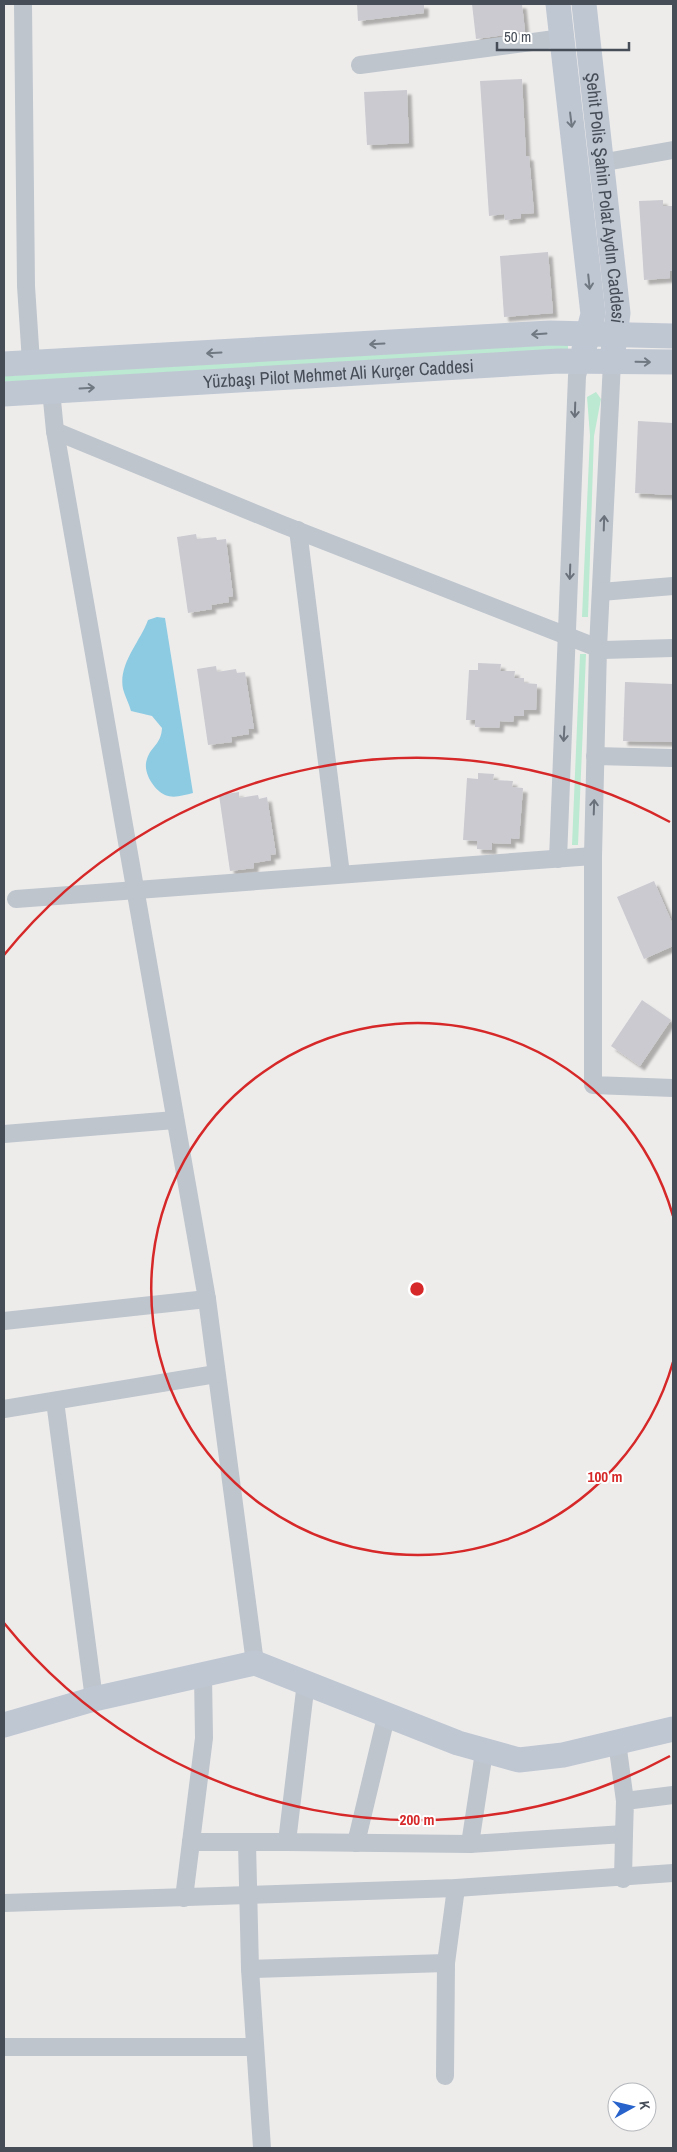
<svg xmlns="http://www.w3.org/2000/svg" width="677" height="2152" font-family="'Archivo Narrow',sans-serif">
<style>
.green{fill:#bce9d1}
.water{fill:#8dcbe3}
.building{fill:#cacad0;filter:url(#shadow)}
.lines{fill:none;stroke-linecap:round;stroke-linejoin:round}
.street{stroke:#bec5cd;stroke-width:18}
.secondary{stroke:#bfc7d3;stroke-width:25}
.oneway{stroke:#707882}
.oneway2{stroke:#6a717a}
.ring{fill:none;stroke:#d62828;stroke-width:2.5}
.labels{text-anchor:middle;stroke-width:4;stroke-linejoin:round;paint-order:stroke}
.street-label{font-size:18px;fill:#464d57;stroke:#fff}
.centre{fill:#d62828;stroke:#fff;stroke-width:2.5}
.ring-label{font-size:15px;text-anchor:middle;font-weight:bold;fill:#d62828;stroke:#fff;stroke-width:4;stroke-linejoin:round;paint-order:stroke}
</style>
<defs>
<filter id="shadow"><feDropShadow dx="4.5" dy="4.5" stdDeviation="1" flood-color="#0004"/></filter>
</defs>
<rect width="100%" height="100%" fill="#eeeceb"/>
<g class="green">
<polygon points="568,343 568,350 4,382 4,376"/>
<polygon points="596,392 601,399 594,436 588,617 582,617 590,436 587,397"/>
<polygon points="580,654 586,654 578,845 572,845"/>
</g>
<path class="water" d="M157 617 165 618 193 793C184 795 174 799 165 795 154 790 142 772 147 759 151 746 161 745 162 728L152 716 131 711C129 704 125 696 123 689 118 664 140 642 148 620Z"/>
<g class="building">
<polygon points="357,4 424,4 424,13 358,21"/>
<polygon points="472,4 522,4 525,32 476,39"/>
<polygon points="522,79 526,156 529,156 534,213 521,214 521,218 505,220 504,214 489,216 480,81"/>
<polygon points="407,90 409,143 367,145 364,92"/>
<polygon points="663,200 663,206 673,206 673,271 670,271 670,278 644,280 639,201"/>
<polygon points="548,252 553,313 504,317 500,256"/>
<polygon points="638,421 673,423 673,495 635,493"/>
<polygon points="196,534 197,539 216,537 217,540 226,539 233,596 228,597 229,602 211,605 212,609 188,613 177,537"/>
<polygon points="478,663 501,664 500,671 515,671 514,678 524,678 524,683 537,684 536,710 524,710 524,716 514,716 513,722 500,721 499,728 475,727 475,720 466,720 469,670 478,670"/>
<polygon points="216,666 217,672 236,669 237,673 245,672 254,729 248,729 249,734 231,737 232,742 208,745 197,669"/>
<polygon points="625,682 673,684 673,742 623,741"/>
<polygon points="478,773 494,774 493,780 513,781 512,787 523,788 519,839 511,838 511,844 492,843 492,850 477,849 477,841 463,840 467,778 478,779"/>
<polygon points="239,792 239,798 258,795 259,799 267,797 276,854 270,855 271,860 254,863 254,868 230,871 219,795"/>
<polygon points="654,881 673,925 673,946 644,959 617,897"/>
<polygon points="642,1000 671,1020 640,1066 611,1046"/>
</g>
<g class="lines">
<g class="street">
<polyline points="23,4 26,286 31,362"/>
<polyline points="360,65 562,38"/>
<polyline points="600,163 673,150"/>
<polyline points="612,362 598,648 593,856 593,1085 673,1088"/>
<polyline points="51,390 55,431 207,1299 255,1663"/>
<polyline points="55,431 281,524 603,650 673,648"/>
<polyline points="298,530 341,874"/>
<polyline points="601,592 673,586"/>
<polyline points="595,756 673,758"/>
<polyline points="558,859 577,376 581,361"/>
<polyline points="16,899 593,856"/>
<polyline points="4,1134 175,1120"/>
<polyline points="4,1321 207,1299"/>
<polyline points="55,1401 94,1699"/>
<polyline points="4,1409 216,1374"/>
<polyline points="306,1682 287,1842 470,1844 624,1834 623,1879"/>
<polyline points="617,1742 625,1801"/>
<polyline points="624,1834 625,1801 673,1795"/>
<polyline points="191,1842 287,1842"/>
<polyline points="247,1843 250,1969 262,2148"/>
<polyline points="356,1843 387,1713"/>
<polyline points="470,1844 484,1752"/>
<polyline points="184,1898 204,1738 203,1675"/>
<polyline points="4,1903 456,1888 673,1873"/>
<polyline points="250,1969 446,1963"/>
<polyline points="4,2047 255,2047"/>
<polyline points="445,2076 446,1963 456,1888"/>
</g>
<g class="secondary">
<polyline points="558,4 593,314 584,349"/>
<path id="s1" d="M584 4 618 313 613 352"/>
<polyline points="4,364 550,333 673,336"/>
<path id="s2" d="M4 394 559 361 673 362"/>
<polyline points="4,1725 94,1699 255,1663 458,1743 519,1760 563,1755 673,1729"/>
</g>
</g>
<defs><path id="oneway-shaft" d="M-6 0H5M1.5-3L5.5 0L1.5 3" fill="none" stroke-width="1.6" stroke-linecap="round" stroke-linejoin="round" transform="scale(1.25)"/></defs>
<g class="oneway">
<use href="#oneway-shaft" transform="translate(571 120) rotate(83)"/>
<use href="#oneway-shaft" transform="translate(589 282) rotate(84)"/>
<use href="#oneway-shaft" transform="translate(539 334) rotate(176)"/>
<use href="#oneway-shaft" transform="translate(377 344) rotate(177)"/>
<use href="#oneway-shaft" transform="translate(214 353) rotate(177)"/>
<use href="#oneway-shaft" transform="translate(643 362) rotate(1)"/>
<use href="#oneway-shaft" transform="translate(87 388) rotate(-3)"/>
</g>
<g class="oneway2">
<use href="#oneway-shaft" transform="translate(575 410) rotate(92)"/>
<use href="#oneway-shaft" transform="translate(604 523) rotate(-88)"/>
<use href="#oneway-shaft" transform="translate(570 572) rotate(92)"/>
<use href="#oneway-shaft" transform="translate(564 734) rotate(93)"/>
<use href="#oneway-shaft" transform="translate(594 807) rotate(-88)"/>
</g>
<g class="ring">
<path d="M673 1362A266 266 0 1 1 673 1216"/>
<path d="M670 1756A531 531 0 0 1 4 1623M4 955A531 531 0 0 1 670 822"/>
</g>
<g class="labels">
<g class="street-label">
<text dy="6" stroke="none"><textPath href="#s1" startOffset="195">Şehit Polis Şahin Polat Aydın Caddesi</textPath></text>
<text dy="6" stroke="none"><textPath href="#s2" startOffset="335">Yüzbaşı Pilot Mehmet Ali Kurçer Caddesi</textPath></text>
</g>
</g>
<circle cx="417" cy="1289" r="8" class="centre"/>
<g class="ring-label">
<text x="605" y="1482">100 m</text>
<text x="417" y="1825">200 m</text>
</g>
<rect width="677" height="2152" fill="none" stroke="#464d57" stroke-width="10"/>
<g transform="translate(632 2107) rotate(82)"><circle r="24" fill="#ffffff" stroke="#b5b8bc"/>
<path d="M0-4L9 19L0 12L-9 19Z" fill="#2863cc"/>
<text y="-8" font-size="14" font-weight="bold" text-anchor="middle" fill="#464d57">K</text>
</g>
<path d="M497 42v8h132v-8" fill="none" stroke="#464d57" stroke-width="2.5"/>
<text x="504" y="42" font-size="15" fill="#464d57" stroke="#ffffff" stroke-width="4" paint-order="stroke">50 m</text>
</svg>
